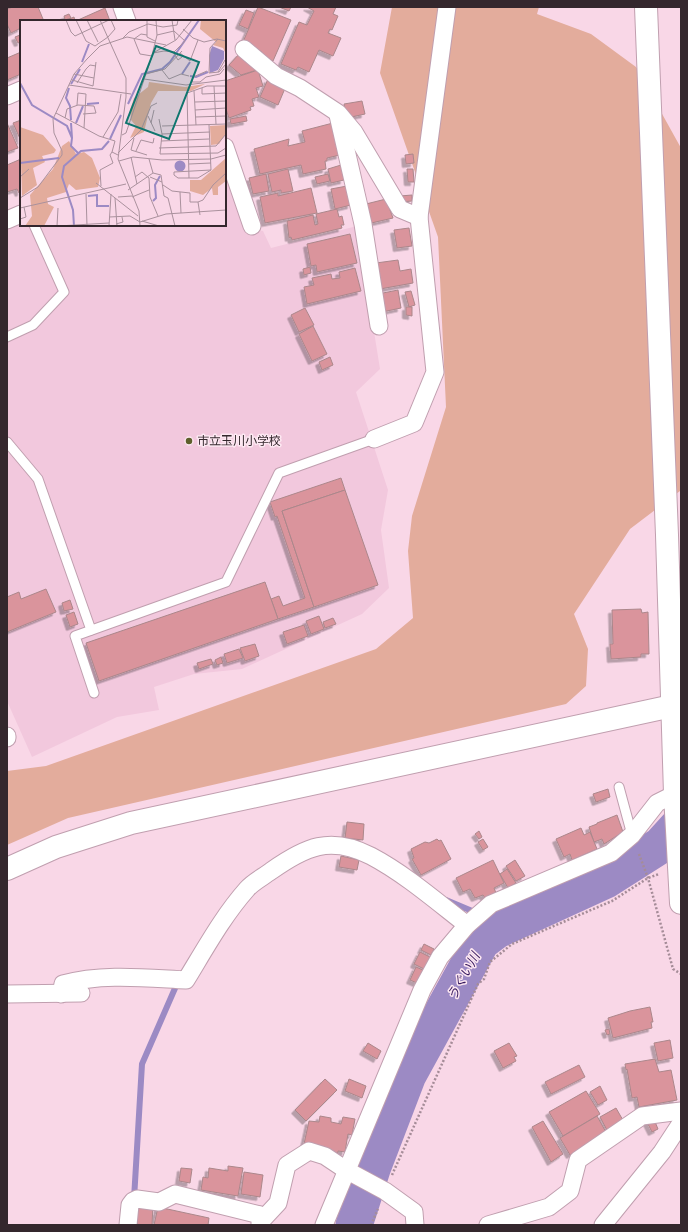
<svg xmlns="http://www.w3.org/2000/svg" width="688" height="1232" font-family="Lora,'Noto Sans JP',serif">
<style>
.built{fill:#f2c8dd}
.green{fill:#e3ac9c}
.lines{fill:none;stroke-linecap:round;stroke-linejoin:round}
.stream{stroke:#9c8ac4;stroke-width:6}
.river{stroke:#9c8ac4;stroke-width:37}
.building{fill:#da949c;stroke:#ab878b;filter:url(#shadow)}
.service-casing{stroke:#c09faf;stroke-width:11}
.minor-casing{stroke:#c09faf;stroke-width:19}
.tertiary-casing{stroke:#c09faf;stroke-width:24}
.path{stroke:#a58c98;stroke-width:2.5;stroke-dasharray:2 2;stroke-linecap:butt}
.service{stroke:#fff;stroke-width:9}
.minor{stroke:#fff;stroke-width:17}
.tertiary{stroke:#fff;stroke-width:22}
.poi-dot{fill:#5e5f2c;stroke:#fde8f2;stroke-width:1.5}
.labels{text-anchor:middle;stroke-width:3;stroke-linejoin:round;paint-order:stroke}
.poi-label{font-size:12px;fill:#34272d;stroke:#fde8f2;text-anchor:start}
.water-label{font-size:13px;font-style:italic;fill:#371a5f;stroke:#fde8f2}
.inset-river{fill:none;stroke:#9c8ac4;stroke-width:2}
.inset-road{fill:none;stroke:#aa919d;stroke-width:1}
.view{fill:#0f766e;fill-opacity:0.15;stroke:#0f766e;stroke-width:2}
.inset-edge{fill:none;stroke:#34272d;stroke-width:2}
</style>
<defs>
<filter id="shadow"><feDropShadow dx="-3.5" dy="3.5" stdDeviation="0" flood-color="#0004"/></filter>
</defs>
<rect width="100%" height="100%" fill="#f9d7e7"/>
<polygon class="built" points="225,158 245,228 263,231 271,248 357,226 380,369 356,392 388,490 381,530 389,588 362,614 242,669 194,674 154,687 159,710 117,717 32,757 7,701 7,229 21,223 21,225 225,225"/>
<polygon class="green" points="392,7 539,7 537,14 591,34 636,67 681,148 680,491 630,529 574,614 588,649 586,686 566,704 68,818 7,845 7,771 46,766 376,649 413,618 408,551 412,516 446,407 438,237 380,73"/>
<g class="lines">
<g class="stream">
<polyline points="446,900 484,916 497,930"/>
<polyline points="134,1199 142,1064 176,986 172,985"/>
</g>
<polyline class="river" points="354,1225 372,1169 408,1075 481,942 497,930 606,880 661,845 681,823"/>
</g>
<g class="building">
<polygon points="13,7 38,7 43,19 39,21 21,21 21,28 11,33 7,24 7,9"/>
<polygon points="258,7 291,20 273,61 260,55 262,52 243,42"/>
<polygon points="279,7 291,7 289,11"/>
<polygon points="336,7 333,14 338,16 332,30 330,29 328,33 341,38 333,56 319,50 309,72 298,67 296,70 281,64 299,22 307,25 314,11 307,7"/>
<polygon points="105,8 110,21 78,21 78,20"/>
<polygon points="246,10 254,13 248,29 239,25"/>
<polygon points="69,14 71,18 65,20 64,16"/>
<polygon points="74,17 75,21 67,21 67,20"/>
<polygon points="20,35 21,42 18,43 15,37"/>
<polygon points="21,52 21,74 7,80 7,58"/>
<polygon points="240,53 257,70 241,75 229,65"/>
<polygon points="258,70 263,86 256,88 259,97 252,99 254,106 250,107 251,110 229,118 225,106 225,81"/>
<polygon points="268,79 286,86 278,105 260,97"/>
<polygon points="362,101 365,114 347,118 344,104"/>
<polygon points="246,116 247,121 231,124 230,119"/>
<polygon points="21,120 21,141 13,123"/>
<polygon points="7,123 18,148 7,152"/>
<polygon points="333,123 340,155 327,158 327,161 325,161 326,169 303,174 301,165 260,174 254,149 289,139 288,146 305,142 302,131"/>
<polygon points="413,154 414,163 406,164 405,155"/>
<polygon points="21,159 21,192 19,193 17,189 7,192 7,165"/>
<polygon points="341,165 344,180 331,183 328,169"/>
<polygon points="288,169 293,191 281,193 281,190 272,192 268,174"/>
<polygon points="407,169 413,169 414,182 408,182"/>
<polygon points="266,174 269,191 253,194 249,178"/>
<polygon points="328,174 330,181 317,184 315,177"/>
<polygon points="347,186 351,205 335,209 331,189"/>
<polygon points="311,188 317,213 265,223 260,197 278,193 278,196"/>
<polygon points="412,195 412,201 400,202 400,196"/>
<polygon points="386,199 393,218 367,224 362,205"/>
<polygon points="337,209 339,217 342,216 344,225 341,225 342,228 292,240 291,237 289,238 287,221 313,215 315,225 318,224 316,214"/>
<polygon points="409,228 412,246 397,248 394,230"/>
<polygon points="350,234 357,263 317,272 316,265 311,266 307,244"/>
<polygon points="398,260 400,271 411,269 413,283 380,289 376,263"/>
<polygon points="310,267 311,273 304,275 303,269"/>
<polygon points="355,268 361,291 307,304 304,287 314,285 312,278 331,274 332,279 340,278 339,272"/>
<polygon points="398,290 401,308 382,312 378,294"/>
<polygon points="411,291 415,305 409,307 405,292"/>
<polygon points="406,307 412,307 412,316 406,315"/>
<polygon points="305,308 314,325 299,332 291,315"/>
<polygon points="313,326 327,354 312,361 299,334"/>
<polygon points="330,357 333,365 322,370 319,362"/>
<polygon points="341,478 345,490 282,511 314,607 278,619 271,599 279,596 283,606 305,598 277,516 275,517 270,502"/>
<polygon points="345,490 378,585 314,607 282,511"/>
<polygon points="265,582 278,619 99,681 86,643"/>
<polygon points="46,589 56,612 7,632 7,597 19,592 21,599"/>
<polygon points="70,600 73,609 64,611 62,603"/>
<polygon points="641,609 642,613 648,612 649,654 641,654 641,657 611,659 610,644 613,644 612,610"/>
<polygon points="74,612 78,624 70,627 66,615"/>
<polygon points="319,616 324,629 311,634 306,621"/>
<polygon points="333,618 336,624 325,628 323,622"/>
<polygon points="304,625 308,636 287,644 283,632"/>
<polygon points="255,644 259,656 245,661 240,648"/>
<polygon points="239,649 243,658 227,663 224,654"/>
<polygon points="221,657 223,663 217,665 215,660"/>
<polygon points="211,659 213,664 199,669 197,663"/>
<polygon points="608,789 610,797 596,802 593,794"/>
<polygon points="617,815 623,832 604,844 602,839 594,842 589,827 597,824 597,823"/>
<polygon points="347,822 364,824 363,840 345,838"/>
<polygon points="581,828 584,835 590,832 597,849 572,860 570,854 564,857 556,839"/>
<polygon points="479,831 482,837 479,839 475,834"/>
<polygon points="437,839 439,841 441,840 451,859 421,875 412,859 414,858 411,849 425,842 429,843"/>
<polygon points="483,839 488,847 483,850 478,842"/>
<polygon points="341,856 359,860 357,870 339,867"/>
<polygon points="493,860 504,883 494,888 496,893 485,898 483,895 475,898 470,889 463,892 456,878"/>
<polygon points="515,860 525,876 516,881 506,866"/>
<polygon points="507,869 516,883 508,888 500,874"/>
<polygon points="424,944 434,949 431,955 421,950"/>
<polygon points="420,952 430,957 424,969 414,964"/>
<polygon points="416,967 423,970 417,983 410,980"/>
<polygon points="650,1007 653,1022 651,1022 652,1028 613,1038 608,1018 630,1011"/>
<polygon points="609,1029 610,1034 607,1035 605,1030"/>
<polygon points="670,1040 673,1058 658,1061 654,1043"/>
<polygon points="368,1043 381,1051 377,1059 363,1051"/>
<polygon points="509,1043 517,1056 514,1057 516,1061 503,1068 494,1051"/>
<polygon points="655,1059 659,1072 671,1070 677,1100 639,1107 637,1097 632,1098 627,1069 626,1070 625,1064"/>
<polygon points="579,1065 585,1077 551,1094 545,1082"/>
<polygon points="325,1079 337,1090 306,1121 295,1110"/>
<polygon points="349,1079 366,1086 362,1098 345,1091"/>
<polygon points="600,1086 607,1100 598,1105 590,1092"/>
<polygon points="586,1091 600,1114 563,1136 549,1112"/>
<polygon points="616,1108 624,1122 608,1132 600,1117"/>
<polygon points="320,1116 331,1118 331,1122 341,1124 343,1117 355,1119 352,1135 348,1134 345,1152 338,1151 338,1153 314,1148 314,1146 304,1144 309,1121 319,1122"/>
<polygon points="597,1116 607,1134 570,1155 560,1138"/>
<polygon points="653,1117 658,1129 652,1132 646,1120"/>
<polygon points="543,1121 563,1154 551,1162 532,1127"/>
<polygon points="228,1166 243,1168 238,1196 201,1190 203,1177 208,1178 209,1168 228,1171"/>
<polygon points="181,1168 192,1169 190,1183 179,1181"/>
<polygon points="244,1172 263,1175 260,1197 241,1194"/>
<polygon points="138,1205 153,1205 152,1225 137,1225"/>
<polygon points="158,1207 209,1218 208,1225 154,1225"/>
</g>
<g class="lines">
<g class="service-casing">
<g id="service">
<polyline points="7,337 33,325 64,292 34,225"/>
<polyline points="7,442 38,479 91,630"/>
<polyline points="94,693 75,636 226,582 279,473 374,439"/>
<polyline points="619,787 632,835"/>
</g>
</g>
<g class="minor-casing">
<g id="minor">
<polyline points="122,7 127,21"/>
<polyline points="244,49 276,76 300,88 338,113 354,132 400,209 419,217"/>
<polyline points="7,96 21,90"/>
<polyline points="338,115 363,224 379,326"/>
<polyline points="225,147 252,226"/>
<polyline points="7,220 21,214"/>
<polyline points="374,439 414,423 435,372 419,217 447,7"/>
<polyline points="7,736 7,738"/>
<polyline points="7,994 81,993"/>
<path d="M61 994 63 984C102 973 146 978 186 980 205 949 223 916 247 889 253 882 263 877 271 871 305 847 330 835 371 856 405 874 436 901 467 925"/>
<polyline points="260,1215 264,1218 278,1203 287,1165 309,1151 325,1156 346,1170 385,1191 414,1212 415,1225"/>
<polyline points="128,1225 130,1205 133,1201 137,1199 159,1202 175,1194 260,1215 260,1225"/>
<polyline points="324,1225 422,990 440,957 467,925 491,904 611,853 632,835 657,803 675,794"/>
<polyline points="488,1225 549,1207 570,1191 578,1160 642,1116 681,1111"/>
<polyline points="603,1225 662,1152 681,1123"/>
</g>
</g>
<g class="tertiary-casing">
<g id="tertiary">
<polyline points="646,7 667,535 675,794 681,903"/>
<polyline points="7,869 56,847 131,823 672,706"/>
</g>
</g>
<g class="path">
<polyline points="639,854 648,878 673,969 681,974"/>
<polyline points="392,1175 478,984 484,979 490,962 512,944 612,901 648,878 659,874"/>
<polyline points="371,1225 378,1209"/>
</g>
<use href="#service" class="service"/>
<use href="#minor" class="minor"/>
<use href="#tertiary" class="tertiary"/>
</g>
<circle class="poi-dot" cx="189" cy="441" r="4"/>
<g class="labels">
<g class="poi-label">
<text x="197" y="445">市立玉川小学校</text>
</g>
<g class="water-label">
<text transform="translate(463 976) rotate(-61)" y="5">うぐい川</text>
</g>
</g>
<g transform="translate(20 20)">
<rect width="206" height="206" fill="#f9d7e7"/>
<path d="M181 0H206V34L203 28 193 25 196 22 180 9ZM129 62 165 67 185 64 171 71H138L131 83 124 112 110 118 116 106 111 100 110 90 114 78 128 67ZM206 105V113L199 124 191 125 190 106ZM0 107 23 115 36 130 34 133 22 136 25 142 13 148 17 165 2 176ZM49 121 56 134 64 132 72 138 80 158 78 167 56 170 49 164 46 172 27 178 28 184 34 187 24 206H5L12 196 10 175 33 149 42 126ZM206 138V161L198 167V175H193L192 168 183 175 170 171V160H181Z" fill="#e3ac9c"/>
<path d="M192 26 204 31V39L198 50 190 53 189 36ZM154.5 146a5.5 5.5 0 1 1 11 0a5.5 5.5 0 1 1-11 0Z" fill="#9c8ac4"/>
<path class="inset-river" d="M62 42 69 24M162 54 170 42M170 56 176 57 188 52M0 63 12 85 47 106 52 118 51 126 58 133M51 64 60 49M49 68 46 78 50 86 51 100M67 84 79 83M108 84 122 54 142 49 150 42 179 0M51 103 52 118M56 103 63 86M90 119 101 95M0 143 39 138M68 176 77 175V186H89M133 181 136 178 135 165 140 156M54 206 53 190 42 157 44 146 61 131 82 129 89 121"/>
<path class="inset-road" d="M46 0 51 12 55 16 89 0M56 0 66 21 75 26 88 17 95 9 91 0M67 0 78 22M80 0 106 58V77L98 139 119 191 120 206M127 0V17L135 21M152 0 155 20M163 9 173 18 184 22 197 19 206 21M127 15 121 14 114 19 120 34 132 36M137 15 154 11 165 21M103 18 109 12 128 4 143 7 157 5 158 0M198 19 190 28 189 53 199 52 206 44M153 32 158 40 162 37M133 33 156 20 172 0M133 33 144 31 154 32 165 21M160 33 170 41 178 20M142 50 149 59 161 54 169 56M198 52 205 40M54 54 74 58M126 54 145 49 162 31M173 57 172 62H180L186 57 200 54 204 49M173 57 187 51M124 59 166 65 206 60M52 60 73 66 76 42M57 63 66 49 70 45 76 46M49 65 111 74M194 66 196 104M182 68V74L206 73M174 71 176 105M175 82 206 81M57 85 58 73 66 74 64 108M175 90 206 88M36 93 79 116 95 121 92 132 98 135M128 96 135 111M175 97 206 96M45 98 47 89 58 85 74 86 76 93 63 94M139 99 142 114 140 134 198 133 206 128M131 103 134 90M189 105 191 150 178 158H158L154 155V152L191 150M142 106 206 104M142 114 190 112M102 115 106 113 131 39 137 15 136 0M83 117 98 92 101 74M114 118 111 130 127 135M141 121 189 119M139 128 196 126 206 114M116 131 121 120 133 123 134 118M98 133 121 110 131 86 137 83M111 137 117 164M129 139 133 153 141 155 144 176 148 178 155 206M99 141 113 137 142 140 191 139 206 135M169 144 191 143M0 157 9 149M115 157 122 152 129 158M130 157 142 162M129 158 130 177 138 196M169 158 167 73 187 66H206M76 163 118 196M143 165 152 171 170 173V182H178L180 195M81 166 80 150 93 143 90 135 92 132M108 170 133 153M160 172 161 193M66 174 67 206M98 177 112 176M112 177 129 170M0 178 18 167 42 135V131L34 113 33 99 54 54 67 39 80 26 107 17 146 25M95 178 97 206M178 182 183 180 193 165 206 153M0 188 106 164M89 197 110 196 120 202 146 194 206 190M0 199 6 197 4 187M122 201 139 206M96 204 103 202 102 197M37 206 38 188M38 206 89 203M89 206 91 174"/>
<path class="view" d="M136 26 179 42 149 119 106 103Z"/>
<rect width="206" height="206" class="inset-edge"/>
</g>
<rect width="688" height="1232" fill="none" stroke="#34272d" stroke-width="16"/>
</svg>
